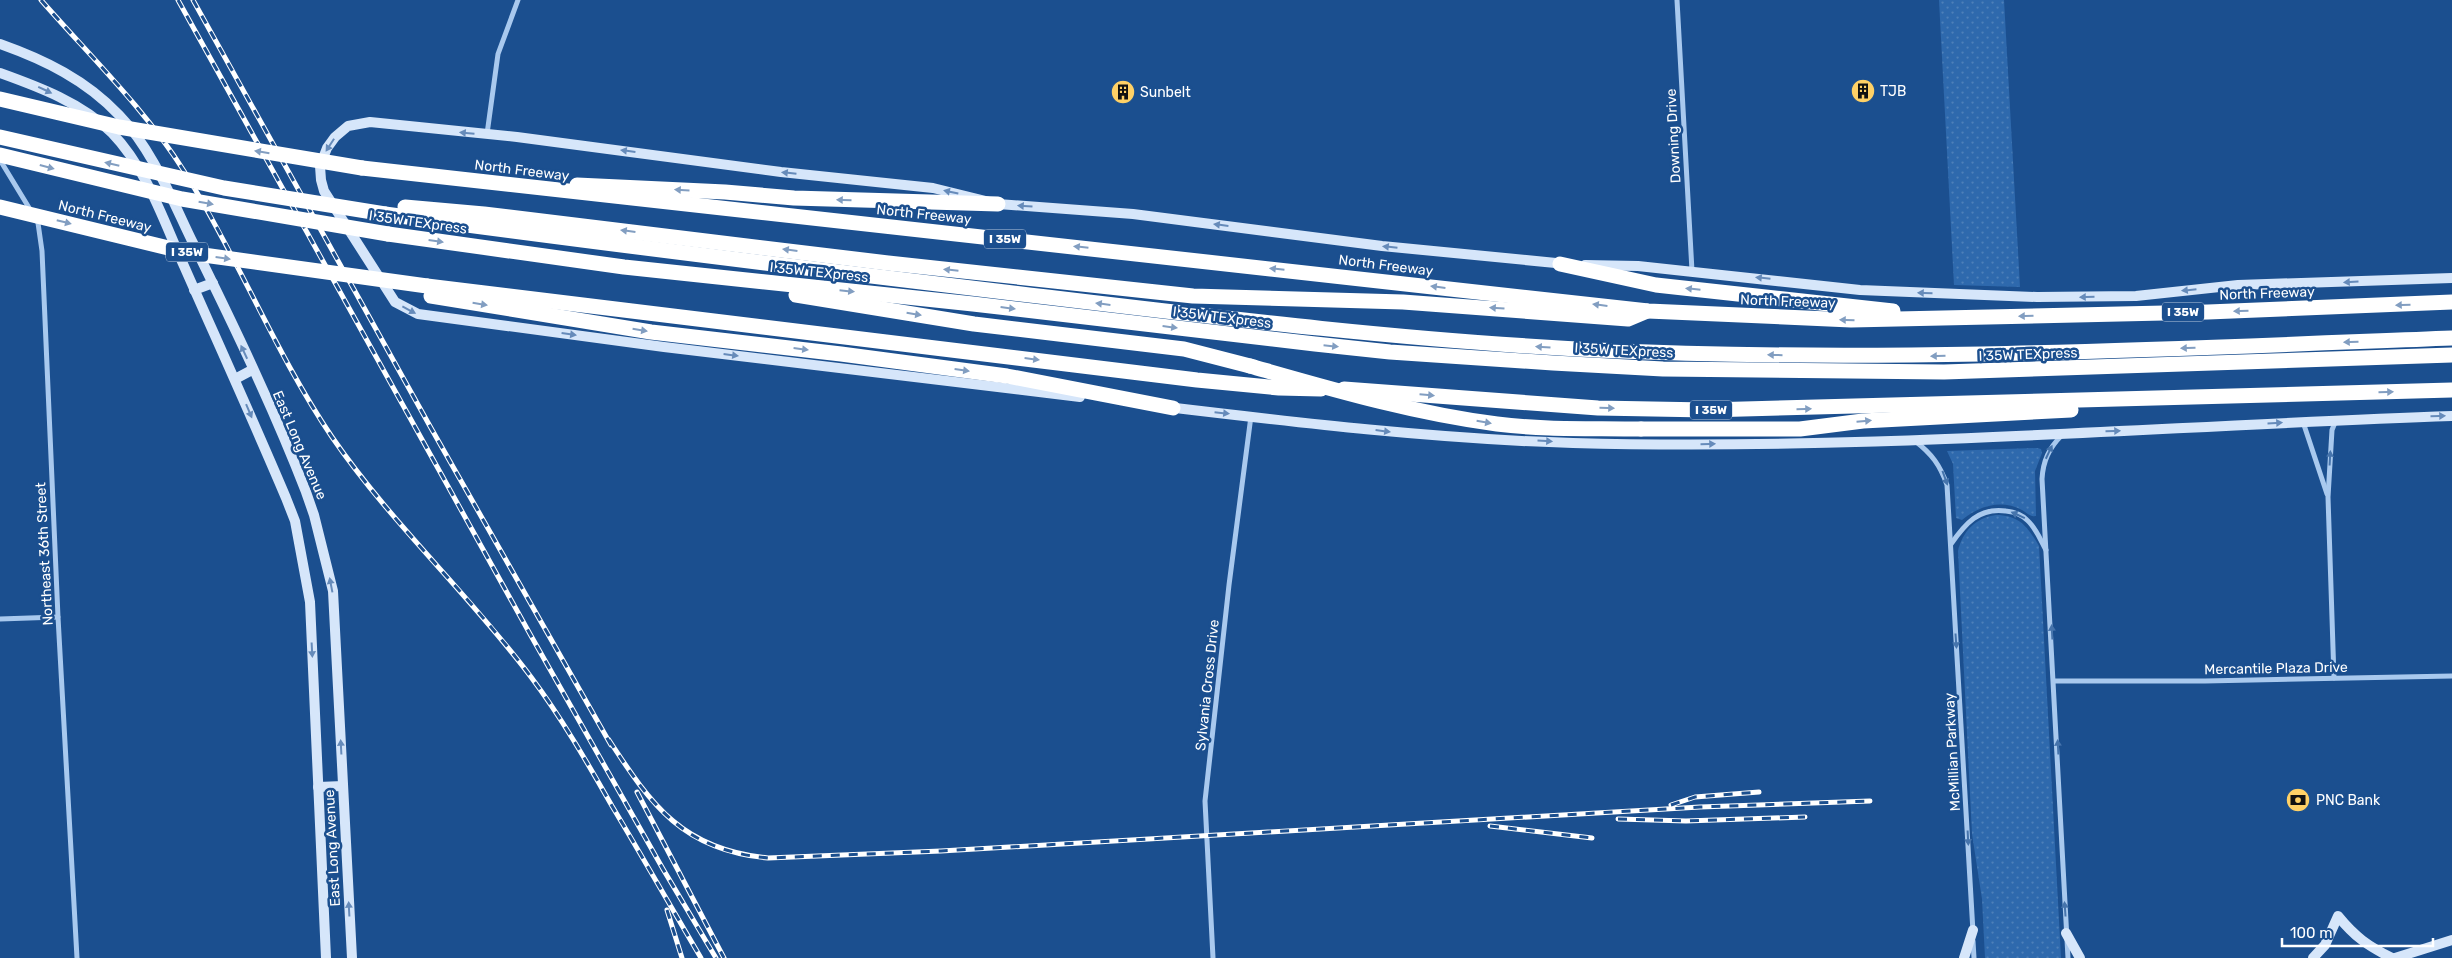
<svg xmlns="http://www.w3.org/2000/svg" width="2452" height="958" font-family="Rubik,sans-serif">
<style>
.grass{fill:url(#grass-dots)}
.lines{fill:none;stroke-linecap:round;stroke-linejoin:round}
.street{stroke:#a9c9ee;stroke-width:5}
.secondary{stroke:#d6e6fa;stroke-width:10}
.highway{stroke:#fff;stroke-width:15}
.rail-casing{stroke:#fff;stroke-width:5}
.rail{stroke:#1b4f8f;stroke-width:3;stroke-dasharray:9;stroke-linecap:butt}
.highway-bridge{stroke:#fff;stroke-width:15}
.oneway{fill:#668bba}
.oneway2{fill:#829ec1}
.oneway3{fill:#4674ac}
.labels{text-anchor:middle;stroke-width:5;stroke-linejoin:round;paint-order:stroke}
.shield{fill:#1b4f8f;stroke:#bbcadd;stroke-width:1}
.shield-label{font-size:12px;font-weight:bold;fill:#fff}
.poi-label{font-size:14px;fill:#fff;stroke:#1b4f8f;text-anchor:start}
.street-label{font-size:14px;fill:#fff;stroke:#1b4f8f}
</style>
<defs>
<pattern id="grass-dots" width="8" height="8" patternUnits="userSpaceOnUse" patternTransform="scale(1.25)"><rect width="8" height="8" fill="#2e69ad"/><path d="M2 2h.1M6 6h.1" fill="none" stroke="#4d80b9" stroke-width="1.8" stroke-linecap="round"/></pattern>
</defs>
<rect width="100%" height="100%" fill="#1b4f8f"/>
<g class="grass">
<polygon points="1939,0 2004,0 2020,287 1954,285"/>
<path d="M2037 448 2041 449 2042 453 2035 471 2036 516C2030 517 2027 513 2022 510 2001 499 1979 506 1962 520L1956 518 1953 464 1947 451Z"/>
<path d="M1996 515C2019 515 2028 527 2039 546L2061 958H1985L1982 899 1972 834 1958 551C1963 531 1975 518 1996 515Z"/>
</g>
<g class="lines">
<g class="street">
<polyline points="1677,0 1692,271"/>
<polyline points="487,134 498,54 518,0"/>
<polyline points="0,160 31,211"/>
<polyline points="35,218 38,223 42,251 58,617 77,958"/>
<polyline points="2303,422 2327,494"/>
<path d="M2062 435C2049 448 2043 461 2042 479L2068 958"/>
<path d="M1915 441C1932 454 1940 465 1947 485L1973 932"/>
<path d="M1951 544C1965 524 1979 507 2006 511 2014 512 2022 515 2027 520 2036 528 2040 539 2046 550"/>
<polyline points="0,619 58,617"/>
<polyline points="2334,678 2328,497 2332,430 2336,420"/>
<polyline points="2054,681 2205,681 2452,676"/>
<polyline points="1973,941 1974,958"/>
<polyline points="1213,958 1205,801 1229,585 1251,416"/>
</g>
<g class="secondary">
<path d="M0 44C45 60 86 80 119 115 153 150 172 200 193 243 233 324 273 407 306 492L314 515 333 591 352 958"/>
<path d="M0 73C39 87 82 103 112 133 147 169 164 222 184 266 218 343 253 420 286 498L295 521 310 602 326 958"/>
<polyline points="1585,265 1638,266 1860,290 2037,297 2136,296 2238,285 2452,278"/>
<polyline points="194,290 213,283"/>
<polyline points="235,379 252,370"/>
<polyline points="1080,397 664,347 418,314 395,302 324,191 321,180 320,166 327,148 335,137 348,126 370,122 517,137 781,172 933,188 998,204 1133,214 1382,246 1566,264"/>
<path d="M1167 407C1301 423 1437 439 1573 443 1866 451 2159 426 2452 416"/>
<polyline points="318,787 343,786"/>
<polyline points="2066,933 2080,958"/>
<polyline points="1964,958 1973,930"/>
<path d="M2313 958 2325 945 2338 916C2355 937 2368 946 2392 958"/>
<polyline points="2395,958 2452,940"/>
</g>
<g class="highway">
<polyline points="362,168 1648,311 1851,320 2208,312 2452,302"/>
<polyline points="577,185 725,192 794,198 998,204"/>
<polyline points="405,207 484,214 888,263 1193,296 1403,302 1628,319 1647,311"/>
<path d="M385 214C606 244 826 271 1047 297 1230 319 1413 341 1597 350 1882 363 2167 349 2452 338"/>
<polyline points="388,234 624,267 973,304 1315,344 1390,352 1553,363 1663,369 1944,372 2452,355"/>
<polyline points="1560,264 1656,285 1893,311"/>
<polyline points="427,286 1197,380 1279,388 1321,389"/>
<polyline points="796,295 974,324 1184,349 1250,366"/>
<polyline points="431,296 651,332 841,354 1007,376 1173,408"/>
<polyline points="1344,389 1598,408 1707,410 2452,390"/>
<polyline points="1641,429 1800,429 1863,421 2071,410"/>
</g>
<g class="rail-casing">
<g id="rail">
<path d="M41 0C90 56 144 108 184 171 238 257 275 353 332 437 391 523 469 594 531 677 561 717 587 762 612 806 642 856 671 907 701 958"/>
<polyline points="178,0 530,634 663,869 716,958"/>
<polyline points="193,0 431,428 611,745"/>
<path d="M609 740C652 806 683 850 768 858L941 851 1700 807 1870 801"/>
<polyline points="637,792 724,958"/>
<polyline points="1671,805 1695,797 1759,792"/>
<polyline points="1618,819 1686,821 1805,817"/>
<polyline points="1490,826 1592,838"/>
<polyline points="667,910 682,958"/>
</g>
</g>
<use href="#rail" class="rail"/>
<g class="highway-bridge">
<polyline points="0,99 119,127 362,168"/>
<polyline points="0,137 224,188 385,214"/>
<polyline points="0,155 182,199 388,234"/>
<polyline points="0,207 189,253 427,286"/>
<path d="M1250 366C1331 389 1412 413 1497 424 1544 430 1593 428 1641 429"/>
</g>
</g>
<defs><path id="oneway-solid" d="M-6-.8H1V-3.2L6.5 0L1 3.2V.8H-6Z" transform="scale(1.25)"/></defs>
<g class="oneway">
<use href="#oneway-solid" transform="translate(45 90) rotate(25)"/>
<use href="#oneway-solid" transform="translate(467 133) rotate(-175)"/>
<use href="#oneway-solid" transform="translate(330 145) rotate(123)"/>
<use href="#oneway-solid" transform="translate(628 151) rotate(-173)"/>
<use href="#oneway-solid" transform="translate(789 173) rotate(-174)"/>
<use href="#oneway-solid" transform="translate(951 192) rotate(-168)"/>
<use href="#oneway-solid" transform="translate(1025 206) rotate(-176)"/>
<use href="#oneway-solid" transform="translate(1221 225) rotate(-173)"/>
<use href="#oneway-solid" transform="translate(1390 247) rotate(-174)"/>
<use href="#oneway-solid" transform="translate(1763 278) rotate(-174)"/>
<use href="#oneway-solid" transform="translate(2351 282) rotate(177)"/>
<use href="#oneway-solid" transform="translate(2189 290) rotate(174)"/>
<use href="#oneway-solid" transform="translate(1925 293) rotate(-178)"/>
<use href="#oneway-solid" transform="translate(2087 297) rotate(179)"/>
<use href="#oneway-solid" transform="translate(409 310) rotate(28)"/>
<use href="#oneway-solid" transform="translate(569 334) rotate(8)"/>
<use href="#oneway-solid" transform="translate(244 352) rotate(-115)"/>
<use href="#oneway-solid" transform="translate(731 355) rotate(7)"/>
<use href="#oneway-solid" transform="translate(249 411) rotate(67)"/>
<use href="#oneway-solid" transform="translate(1222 413) rotate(6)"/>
<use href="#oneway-solid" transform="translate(2438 416) rotate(-2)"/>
<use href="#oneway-solid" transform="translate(2275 423) rotate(-3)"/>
<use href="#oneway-solid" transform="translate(1383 431) rotate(7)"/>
<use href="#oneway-solid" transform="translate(2113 431) rotate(-2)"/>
<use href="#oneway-solid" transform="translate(1545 441) rotate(3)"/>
<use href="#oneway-solid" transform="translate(1708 444) rotate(-2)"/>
<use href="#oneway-solid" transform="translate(331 585) rotate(-101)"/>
<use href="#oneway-solid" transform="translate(312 650) rotate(87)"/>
<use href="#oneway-solid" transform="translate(341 747) rotate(-93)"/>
<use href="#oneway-solid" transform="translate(349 909) rotate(-93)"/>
</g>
<g class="oneway2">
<use href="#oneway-solid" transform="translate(262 152) rotate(-171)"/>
<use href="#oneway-solid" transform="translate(112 164) rotate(-167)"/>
<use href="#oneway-solid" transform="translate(47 167) rotate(15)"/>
<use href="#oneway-solid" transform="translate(682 190) rotate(-177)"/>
<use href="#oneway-solid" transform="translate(844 200) rotate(-178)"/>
<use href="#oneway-solid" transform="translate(206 203) rotate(10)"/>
<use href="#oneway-solid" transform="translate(64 222) rotate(14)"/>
<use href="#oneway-solid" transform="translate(628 231) rotate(-173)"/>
<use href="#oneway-solid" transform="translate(436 241) rotate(8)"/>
<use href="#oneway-solid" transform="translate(1081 247) rotate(-174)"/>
<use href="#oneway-solid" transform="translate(790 250) rotate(-173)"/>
<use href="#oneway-solid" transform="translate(223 258) rotate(8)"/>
<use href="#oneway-solid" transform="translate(1277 269) rotate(-174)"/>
<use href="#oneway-solid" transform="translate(951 270) rotate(-174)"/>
<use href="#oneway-solid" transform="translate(1438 287) rotate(-173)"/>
<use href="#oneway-solid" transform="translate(1693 289) rotate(-174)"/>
<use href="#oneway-solid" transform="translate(847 291) rotate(6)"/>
<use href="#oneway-solid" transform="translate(480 304) rotate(9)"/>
<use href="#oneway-solid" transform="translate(1103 304) rotate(-173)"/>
<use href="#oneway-solid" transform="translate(1600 305) rotate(-173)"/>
<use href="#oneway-solid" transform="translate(2403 305) rotate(178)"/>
<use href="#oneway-solid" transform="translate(1008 308) rotate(7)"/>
<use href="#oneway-solid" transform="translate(1497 308) rotate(-176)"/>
<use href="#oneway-solid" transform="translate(2241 311) rotate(178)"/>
<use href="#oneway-solid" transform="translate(914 314) rotate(9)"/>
<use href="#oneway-solid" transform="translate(2026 316) rotate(179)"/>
<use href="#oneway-solid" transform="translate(1847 320) rotate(-179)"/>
<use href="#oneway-solid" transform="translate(1170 327) rotate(7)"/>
<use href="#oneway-solid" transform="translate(640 330) rotate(9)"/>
<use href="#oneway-solid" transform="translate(2351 342) rotate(178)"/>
<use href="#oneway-solid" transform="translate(1331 346) rotate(6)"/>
<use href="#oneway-solid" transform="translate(1543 347) rotate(-176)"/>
<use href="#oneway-solid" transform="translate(2188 348) rotate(178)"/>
<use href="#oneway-solid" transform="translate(801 349) rotate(7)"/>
<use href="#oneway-solid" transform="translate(1775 355) rotate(-179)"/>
<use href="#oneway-solid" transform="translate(1938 356) rotate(179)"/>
<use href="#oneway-solid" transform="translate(1032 359) rotate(7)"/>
<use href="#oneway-solid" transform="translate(962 370) rotate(8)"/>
<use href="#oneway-solid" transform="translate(2386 392) rotate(-2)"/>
<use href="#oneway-solid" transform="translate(1427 395) rotate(5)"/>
<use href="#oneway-solid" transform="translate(1607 408) rotate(1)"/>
<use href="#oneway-solid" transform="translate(1804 409) rotate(-1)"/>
<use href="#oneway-solid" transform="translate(1864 421) rotate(-5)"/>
<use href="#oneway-solid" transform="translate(1484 422) rotate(10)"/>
</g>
<g class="oneway3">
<use href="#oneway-solid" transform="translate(2049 452) rotate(-65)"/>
<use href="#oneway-solid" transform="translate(2330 458) rotate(-87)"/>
<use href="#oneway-solid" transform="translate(1945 478) rotate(70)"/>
<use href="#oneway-solid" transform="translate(2018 515) rotate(-156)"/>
<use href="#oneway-solid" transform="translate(2052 632) rotate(-93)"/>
<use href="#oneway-solid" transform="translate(1956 641) rotate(86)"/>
<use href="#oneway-solid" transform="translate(2058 747) rotate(-93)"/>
<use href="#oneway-solid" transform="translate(1968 838) rotate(87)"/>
<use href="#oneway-solid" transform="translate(2065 909) rotate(-94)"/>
</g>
<defs>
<g id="building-disc" transform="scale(1.25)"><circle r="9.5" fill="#ffd166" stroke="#1b4f8f"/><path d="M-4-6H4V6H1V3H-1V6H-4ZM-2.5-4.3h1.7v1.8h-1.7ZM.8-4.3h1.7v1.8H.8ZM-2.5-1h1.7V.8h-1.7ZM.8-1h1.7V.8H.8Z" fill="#111"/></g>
<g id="bank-disc" transform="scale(1.25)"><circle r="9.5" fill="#ffd166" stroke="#1b4f8f"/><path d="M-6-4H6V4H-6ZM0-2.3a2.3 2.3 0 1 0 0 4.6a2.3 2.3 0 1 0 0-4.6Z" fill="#111"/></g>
</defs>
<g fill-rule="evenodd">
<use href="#building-disc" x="1863" y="91"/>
<use href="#building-disc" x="1123" y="92"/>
<use href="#bank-disc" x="2298" y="800"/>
</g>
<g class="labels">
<g class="shield">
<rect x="984" y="229.5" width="42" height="19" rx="4"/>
<rect x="166" y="242.5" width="42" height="19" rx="4"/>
<rect x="2162" y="302.5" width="42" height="19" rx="4"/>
<rect x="1690" y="400.5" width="42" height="19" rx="4"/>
</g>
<g class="shield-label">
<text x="1005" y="243">I 35W</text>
<text x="187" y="256">I 35W</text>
<text x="2183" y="316">I 35W</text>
<text x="1711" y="414">I 35W</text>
</g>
<g class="poi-label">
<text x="1880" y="96">TJB</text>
<text x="1140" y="97">Sunbelt</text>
<text x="2316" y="805">PNC Bank</text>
</g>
<g class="street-label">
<text transform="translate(1673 136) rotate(-93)" y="5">Downing Drive</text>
<text transform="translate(522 170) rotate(7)" y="5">North Freeway</text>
<text transform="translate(924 214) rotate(6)" y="5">North Freeway</text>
<text transform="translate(105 216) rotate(14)" y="5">North Freeway</text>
<text transform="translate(418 222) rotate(8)" y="5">I 35W TEXpress</text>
<text transform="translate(1386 265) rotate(7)" y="5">North Freeway</text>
<text transform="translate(819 272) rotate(6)" y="5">I 35W TEXpress</text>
<text transform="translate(2267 293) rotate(-2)" y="5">North Freeway</text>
<text transform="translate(1788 301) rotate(2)" y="5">North Freeway</text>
<text transform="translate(1222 317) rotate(7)" y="5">I 35W TEXpress</text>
<text transform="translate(1624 350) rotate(3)" y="5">I 35W TEXpress</text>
<text transform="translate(2028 354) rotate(-2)" y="5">I 35W TEXpress</text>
<text transform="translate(300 445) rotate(67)" y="5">East Long Avenue</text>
<text transform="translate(44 554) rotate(-93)" y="5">Northeast 36th Street</text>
<text transform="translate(2276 668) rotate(-1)" y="5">Mercantile Plaza Drive</text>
<text transform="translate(1207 685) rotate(-84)" y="5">Sylvania Cross Drive</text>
<text transform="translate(1952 752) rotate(-93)" y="5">McMillian Parkway</text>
<text transform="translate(332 848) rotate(-93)" y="5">East Long Avenue</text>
</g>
</g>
<path d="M2282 938v8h151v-8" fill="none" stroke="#ffffff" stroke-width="2.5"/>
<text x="2290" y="938" font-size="15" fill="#ffffff" stroke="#1b4f8f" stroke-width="4" paint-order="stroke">100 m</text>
</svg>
